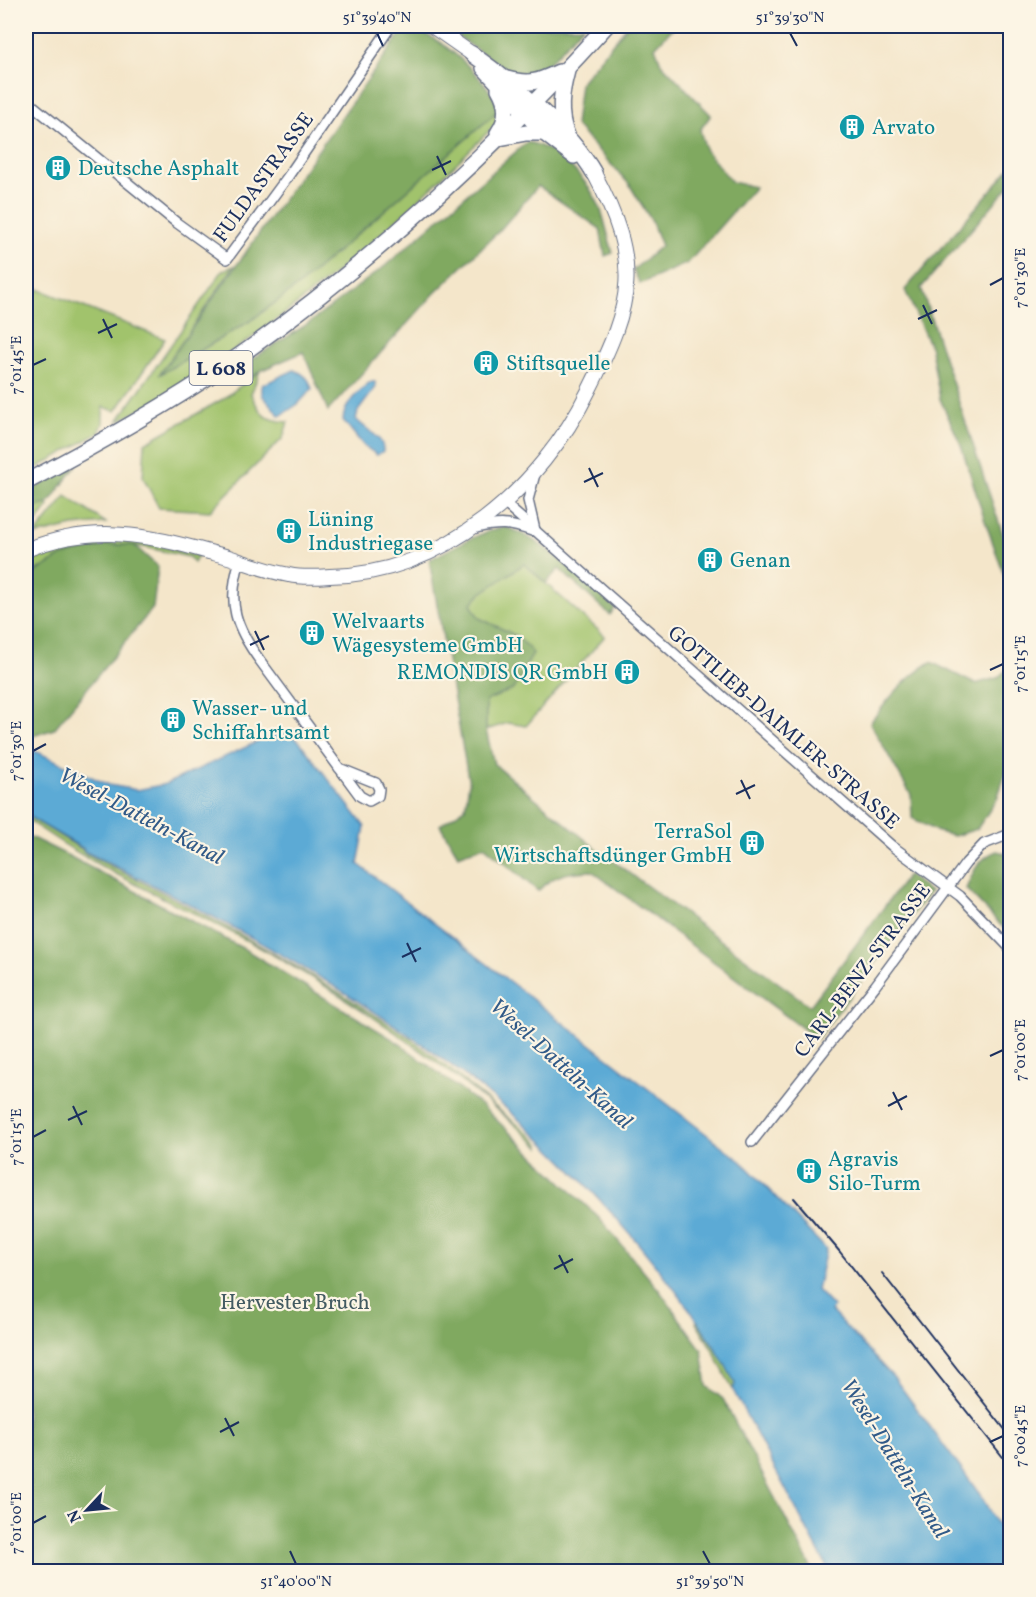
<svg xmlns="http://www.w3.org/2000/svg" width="1036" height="1597" font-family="Vollkorn,serif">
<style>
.green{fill:#a1c36c;stroke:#5e7965;stroke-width:1.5}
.forest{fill:#80a960;stroke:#4e6c5f;stroke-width:1.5}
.water{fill:#5baad5;stroke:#3b6c9a;stroke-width:1.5}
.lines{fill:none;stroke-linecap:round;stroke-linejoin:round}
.street-casing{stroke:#676f84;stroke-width:12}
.secondary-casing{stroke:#676f84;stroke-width:16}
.primary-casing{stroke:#676f84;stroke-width:18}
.street{stroke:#fff;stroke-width:9}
.secondary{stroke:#fff;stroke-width:14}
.primary{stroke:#fff;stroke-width:15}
.rail{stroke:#1b2f5e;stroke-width:2}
.ticks{fill:none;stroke:#1b2f5e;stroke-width:2}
.labels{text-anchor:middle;stroke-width:4.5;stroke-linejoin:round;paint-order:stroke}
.shield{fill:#fcf5e5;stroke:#5e6a86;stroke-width:1.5}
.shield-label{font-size:20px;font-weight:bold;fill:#1b2f5e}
.culture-label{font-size:21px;fill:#0d838f;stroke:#fcf5e5;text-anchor:start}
.street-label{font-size:21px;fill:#1b2f5e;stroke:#fcf5e5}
.park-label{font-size:21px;fill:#435b62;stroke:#fcf5e5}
.water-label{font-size:22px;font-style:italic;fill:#315a88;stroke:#fcf5e5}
.neatline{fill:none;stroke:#1b2f5e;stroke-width:2}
.ticks-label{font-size:15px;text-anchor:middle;fill:#1b2f5e}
</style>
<rect width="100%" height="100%" fill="#fcf5e5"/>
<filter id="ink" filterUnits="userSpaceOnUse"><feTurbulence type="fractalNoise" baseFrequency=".0167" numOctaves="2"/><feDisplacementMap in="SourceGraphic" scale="12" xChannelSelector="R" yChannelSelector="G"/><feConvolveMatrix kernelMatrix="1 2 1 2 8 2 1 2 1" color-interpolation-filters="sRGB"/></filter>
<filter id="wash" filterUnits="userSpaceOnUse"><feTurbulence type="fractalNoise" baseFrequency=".008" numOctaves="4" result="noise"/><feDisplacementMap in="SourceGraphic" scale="24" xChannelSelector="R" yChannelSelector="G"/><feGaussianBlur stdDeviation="1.35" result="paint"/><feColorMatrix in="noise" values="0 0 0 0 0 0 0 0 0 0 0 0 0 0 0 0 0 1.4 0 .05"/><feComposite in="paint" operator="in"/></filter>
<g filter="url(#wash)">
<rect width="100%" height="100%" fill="#f4e6ca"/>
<g class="green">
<path d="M499 110 498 122C413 208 324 290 224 357 191 380 155 404 118 421L223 270 234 266 160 374 250 321 298 286Z"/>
<polygon points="38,289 165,339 116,411 103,407 103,423 99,433 26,474 26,312"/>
<path d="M260 371 251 394C261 415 264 420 288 422L283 438 210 511 159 508 143 477 145 443 223 399Z"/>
<polygon points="66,496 106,523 73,526 35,535"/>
<polygon points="48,504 49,506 37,522 26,522 26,509"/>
<polygon points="88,539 136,539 198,556 194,563 189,557 134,545 104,545 36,570 26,578 26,557 52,547"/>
<polygon points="524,564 605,636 526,726 508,723 486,730 486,700 514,689 517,636 479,618 471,604 480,594"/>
<path d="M26 815 83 850V852C191 907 298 963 399 1031 438 1057 472 1088 509 1118 520 1126 530 1134 540 1144V1147C460 1075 373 1013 280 959 217 922 150 894 87 858 66 846 46 832 26 819Z"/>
<polygon points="697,1321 724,1362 735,1383 733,1390 711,1347 696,1323"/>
</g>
<g class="forest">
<polygon points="442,26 583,26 546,66 534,73 521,76 504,68"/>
<polygon points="627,26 675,26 655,47 661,63 711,115 700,130 706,151 732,182 755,187 688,263 640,284 633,270 661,246 651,220 629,184 575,125 580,83"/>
<path d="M409 29C415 31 422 32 427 35 450 46 493 85 499 110L298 286 250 321 159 375 398 37Z"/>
<path d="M527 142C559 148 591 182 602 213 606 226 609 240 613 253L605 256 600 229 538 186 500 230 434 294 328 411 303 352 260 371 242 385 246 363 309 323 385 266Z"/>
<polygon points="1010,168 1010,185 921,288 1010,556 1010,592 984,518 961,445 940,399 931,349 905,290"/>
<polygon points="77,465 48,504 26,509 26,493"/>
<path d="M505 527C541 537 586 583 615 608L610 615 559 569 546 583 524 564 480 594 471 604 479 618 517 636 533 653 514 689 486 701V730L494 764 593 846 810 1006 908 875 930 892 817 1039 592 871C569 872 555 873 538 891L484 846 458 855 440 825 465 808 469 783 429 560C454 547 477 533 505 527Z"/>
<polygon points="104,545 134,545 158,567 153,608 54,729 30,737 26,735 26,578 62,556"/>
<path d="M931 662 975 684 997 678 1010 667V760L997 799 977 829 954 836 938 832 912 818 911 795 870 723C888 699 905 678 931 662Z"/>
<polygon points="26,835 69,856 246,950 399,1043 482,1106 599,1218 659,1290 702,1350 707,1386 723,1399 813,1571 26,1571"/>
<path d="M997 851 1008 854 1010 859V935L966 889C973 872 978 858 997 851Z"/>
</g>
<g class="water">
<path d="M294 370C304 374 309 378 312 389L298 404 280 416 262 395V385Z"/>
<path d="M370 382H375L376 387 358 411 356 419C365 430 384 436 383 451L377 455 363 445 343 420C344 404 358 392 370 382Z"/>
<path d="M283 730 299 741 365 827 358 864 741 1161 826 1249 817 1290 833 1307 831 1311 895 1379 981 1496 1010 1547V1571H829L733 1390 735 1383C709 1332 673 1286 637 1242 591 1188 542 1136 486 1092 364 995 224 919 84 851V849L26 815V747L109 785 137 790 166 784Z"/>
</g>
</g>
<g filter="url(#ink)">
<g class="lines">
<g class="street-casing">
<g id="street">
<polyline points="26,100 177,223 227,259 289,175 391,26"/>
<polyline points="504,503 892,846 960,896 1010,948"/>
<path d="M476 528C499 523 509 523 532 531"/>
<polyline points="535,530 528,500 535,474"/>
<path d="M240 561C226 603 236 628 261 662L360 796 369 801 378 796 379 789 376 783 339 768"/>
<polyline points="752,1142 875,986 966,863 984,844 1010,834"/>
</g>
</g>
<g class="secondary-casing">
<g id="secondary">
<polyline points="432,26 472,54"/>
<path d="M26 550C86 526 137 532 198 549 211 553 225 555 237 560 254 566 272 572 289 575 302 578 317 577 330 576 444 574 541 488 589 390 634 301 642 264 594 173"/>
</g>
</g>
<g class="primary-casing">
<g id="primary">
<path d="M472 54C513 83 569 130 594 173"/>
<polyline points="484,68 544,133 574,156"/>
<path d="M567 71C561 93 558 114 567 135"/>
<path d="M507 79C530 85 538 82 559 72"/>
<path d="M498 133C508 119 508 104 499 89"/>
<polyline points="499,138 526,133 544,133"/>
<path d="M26 482C95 446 164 407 229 363 367 267 493 151 606 26"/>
</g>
</g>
<use href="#street" class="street"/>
<use href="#secondary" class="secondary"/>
<use href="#primary" class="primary"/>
<g class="rail">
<polyline points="794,1198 840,1252 1010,1466"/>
<polyline points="882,1273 1010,1436"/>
</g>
</g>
</g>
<path class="ticks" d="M377 33 383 46M790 33 797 46M437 156 446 175M432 170 451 161M990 285 1003 278M923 305 932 324M103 319 112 338M918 319 937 310M98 333 117 324M33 365 46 359M589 468 598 487M584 482 603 473M255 631 264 650M250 645 269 636M990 670 1003 664M33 751 46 744M741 780 750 799M736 794 755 785M407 943 416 962M402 957 421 948M990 1056 1003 1050M893 1092 902 1110M73 1106 82 1125M888 1106 907 1096M68 1120 87 1111M33 1137 46 1130M559 1255 568 1273M554 1269 573 1259M225 1418 234 1436M220 1432 239 1422M990 1442 1003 1436M33 1523 46 1516M290 1551 296 1564M703 1551 710 1564"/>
<defs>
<g id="building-disc" transform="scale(1.35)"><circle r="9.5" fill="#0f9aa8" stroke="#fcf5e5"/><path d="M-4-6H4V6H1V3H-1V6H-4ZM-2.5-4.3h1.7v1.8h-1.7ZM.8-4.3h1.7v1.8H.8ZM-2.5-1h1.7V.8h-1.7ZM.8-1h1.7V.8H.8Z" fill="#fff"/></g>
</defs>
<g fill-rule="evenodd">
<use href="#building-disc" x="852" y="127"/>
<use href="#building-disc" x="58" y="168"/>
<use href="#building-disc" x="486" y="363"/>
<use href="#building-disc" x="289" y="531"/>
<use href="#building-disc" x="710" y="560"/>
<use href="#building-disc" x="312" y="633"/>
<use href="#building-disc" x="627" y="672"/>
<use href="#building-disc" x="173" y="720"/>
<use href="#building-disc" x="752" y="843"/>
<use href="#building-disc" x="809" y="1171"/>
</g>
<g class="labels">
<rect class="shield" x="189.5" y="351" width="63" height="34" rx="4.5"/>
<g class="shield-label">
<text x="221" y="375">L 608</text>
</g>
<g class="culture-label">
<text x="872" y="134">Arvato</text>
<text x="78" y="175">Deutsche Asphalt</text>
<text x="506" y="370">Stiftsquelle</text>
<text x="308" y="526">Lüning<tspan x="308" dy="24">Industriegase</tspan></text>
<text x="730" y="567">Genan</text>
<text x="332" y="628">Welvaarts<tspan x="332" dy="24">Wägesysteme GmbH</tspan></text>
<text x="608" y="679" text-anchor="end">REMONDIS QR GmbH</text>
<text x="192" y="715">Wasser- und<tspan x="192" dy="24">Schiffahrtsamt</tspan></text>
<text x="732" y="838" text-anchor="end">TerraSol<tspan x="732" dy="24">Wirtschaftsdünger GmbH</tspan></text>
<text x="828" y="1166">Agravis<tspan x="828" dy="24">Silo-Turm</tspan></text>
</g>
<g class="street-label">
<text transform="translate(263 177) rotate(-54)" y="7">FULDASTRASSE</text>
<text transform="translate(784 727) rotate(41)" y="7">GOTTLIEB-DAIMLER-STRASSE</text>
<text transform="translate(862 970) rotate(-53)" y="7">CARL-BENZ-STRASSE</text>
</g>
<g class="park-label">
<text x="295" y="1309">Hervester Bruch</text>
</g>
<g class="water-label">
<text transform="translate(142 815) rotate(28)" y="8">Wesel-Datteln-Kanal</text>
<text transform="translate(562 1063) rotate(42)" y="8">Wesel-Datteln-Kanal</text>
<text transform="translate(896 1458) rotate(58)" y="8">Wesel-Datteln-Kanal</text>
</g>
</g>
<rect width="1036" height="1597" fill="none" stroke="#fcf5e5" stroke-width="66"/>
<g transform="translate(87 1510) rotate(244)" stroke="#fcf5e5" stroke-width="4.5" paint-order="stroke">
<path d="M0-4.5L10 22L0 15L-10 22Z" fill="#1b2f5e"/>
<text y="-9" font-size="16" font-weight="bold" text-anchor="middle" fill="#1b2f5e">N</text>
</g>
<rect x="33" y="33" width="970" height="1531" class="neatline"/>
<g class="ticks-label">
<text x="377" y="22">51°39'40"N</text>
<text x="790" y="22">51°39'30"N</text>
<text transform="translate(1020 278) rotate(-90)" y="5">7°01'30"E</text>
<text transform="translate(16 365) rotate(-90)" y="5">7°01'45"E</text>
<text transform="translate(1020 664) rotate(-90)" y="5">7°01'15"E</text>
<text transform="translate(16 751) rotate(-90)" y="5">7°01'30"E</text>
<text transform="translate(1020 1050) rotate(-90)" y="5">7°01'00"E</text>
<text transform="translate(16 1137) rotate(-90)" y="5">7°01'15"E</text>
<text transform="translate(1020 1436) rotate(-90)" y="5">7°00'45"E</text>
<text transform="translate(16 1523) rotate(-90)" y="5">7°01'00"E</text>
<text x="296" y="1586">51°40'00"N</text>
<text x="710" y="1586">51°39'50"N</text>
</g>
</svg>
